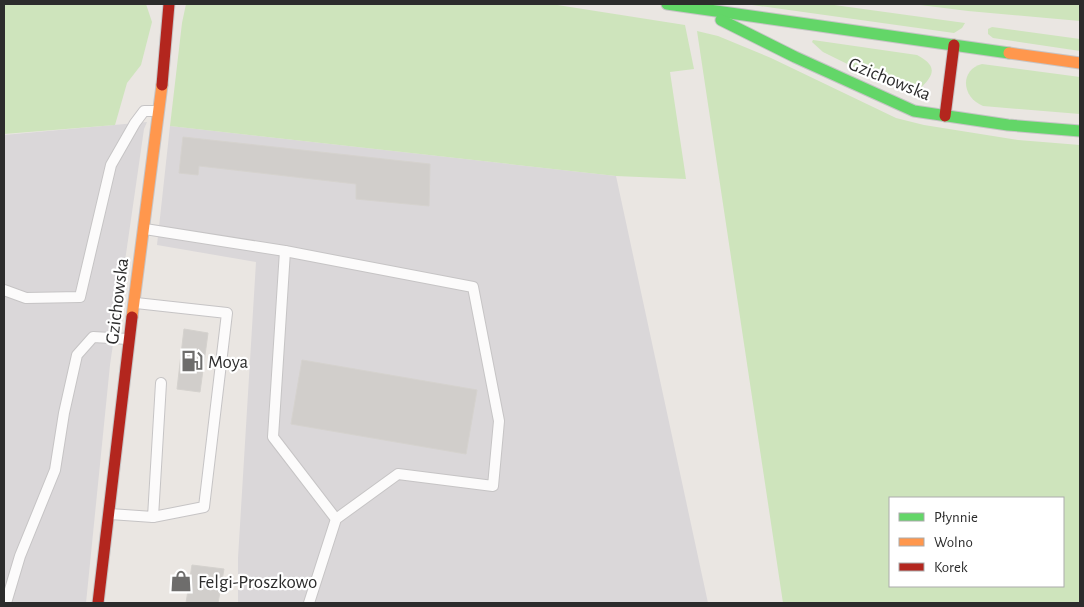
<svg xmlns="http://www.w3.org/2000/svg" width="1084" height="607" font-family="'Alegreya Sans',sans-serif">
<style>
.industrial{fill:#dad7d9}
.green{fill:#cee4bc;fill-rule:evenodd}
.building{fill:#d1cecb;stroke:#d5d2ce}
.lines{fill:none;stroke-linecap:round;stroke-linejoin:round}
.lane-casing{stroke:#c6c4c5;stroke-width:12}
.fast-casing{stroke:#c6c4c5;stroke-width:13}
.slow-casing{stroke:#c6c4c5;stroke-width:13}
.jam-casing{stroke:#c6c4c5;stroke-width:13}
.lane{stroke:#fcfbfb;stroke-width:10}
.fast{stroke:#63d668;stroke-width:11}
.slow{stroke:#ff974d;stroke-width:11}
.jam{stroke:#b3261e;stroke-width:11}
.labels{text-anchor:middle;stroke-width:4.5;stroke-linejoin:round;paint-order:stroke}
.street-label{font-size:19px;fill:#2c2c2c;stroke:#fff}
.poi-label{font-size:19px;fill:#2c2c2c;stroke:#fff;text-anchor:start}
</style>
<rect width="100%" height="100%" fill="#eae6e2"/>
<g class="industrial">
<polygon points="147,122 144,129 110,365 86,603 4,603 4,135"/>
<polygon points="170,126 616,176 708,603 238,603 238,558 256,262 157,245"/>
</g>
<g class="green">
<polygon points="4,4 146,4 152,22 141,65 127,83 115,125 4,134"/>
<polygon points="186,4 551,4 685,25 694,69 670,72 686,179 616,176 170,126 182,23"/>
<polygon points="745,4 827,4 965,23 962,28 954,33"/>
<polygon points="912,4 1080,4 1080,21 968,11"/>
<polygon points="992,27 1080,39 1080,51 993,38 988,34 988,29"/>
<path d="M697 31 718 36 771 58 896 118 924 125 1018 140 1080 145V603H783ZM890 498H1063V586H890Z"/>
<path d="M813 40 917 55C940 67 933 77 917 91H902L823 52 812 42Z"/>
<path d="M982 64 1080 77V114L983 106C962 98 959 70 982 64Z"/>
</g>
<g class="building">
<polygon points="183,137 430,164 429,206 356,199 356,184 199,166 198,175 179,173"/>
<polygon points="184,329 208,333 200,392 177,389"/>
<polygon points="302,360 477,390 466,454 291,424"/>
<polygon points="192,565 224,569 218,603 186,603"/>
</g>
<g class="lines">
<g class="lane-casing">
<g id="lane">
<polyline points="145,229 285,251 473,287 499,421 493,486 398,474 336,519 309,603"/>
<polyline points="285,251 273,437 336,519"/>
<polyline points="4,290 26,298 80,297 111,165 135,123 144,111 158,111"/>
<polyline points="136,303 227,313 204,507 153,517"/>
<polyline points="110,514 153,517 161,383"/>
<polyline points="6,603 20,556 55,470 64,413 77,355 93,337 128,339"/>
</g>
</g>
<g class="fast-casing">
<g id="fast">
<polyline points="667,4 1009,53"/>
<polyline points="721,20 795,57 914,111 1008,125 1080,131"/>
</g>
</g>
<g class="slow-casing">
<g id="slow">
<polyline points="1009,53 1080,63"/>
<polyline points="132,317 162,85"/>
</g>
</g>
<g class="jam-casing">
<g id="jam">
<polyline points="162,85 169,4"/>
<polyline points="945,116 954,45"/>
<polyline points="98,603 132,317"/>
</g>
</g>
<use href="#lane" class="lane"/>
<use href="#fast" class="fast"/>
<use href="#slow" class="slow"/>
<use href="#jam" class="jam"/>
</g>
<defs>
<g id="fuel-bare" transform="scale(1.725)"><path d="M-5.5-6h7V0h2V4h1.3V-2.5L3-4.5l.8-.8L6-3V5H2.5V1h-1V6h-7ZM-4.2-4.7v3.2H.2V-4.7Z" fill="#6e6d6c" stroke="#fff" stroke-width="2.5" paint-order="stroke"/></g>
<g id="shop-bare" transform="scale(1.725)"><path d="M-5-2.5h2.3a2.7 3.5 0 0 1 5.4 0H5L5.5 6h-11ZM-1.5-2.5h3a1.5 2.3 0 0 0-3 0Z" fill="#6e6d6c" stroke="#fff" stroke-width="2.5" paint-order="stroke"/></g>
</defs>
<g fill-rule="evenodd">
<use href="#fuel-bare" x="192" y="361"/>
<use href="#shop-bare" x="181" y="581"/>
</g>
<g class="labels">
<g class="street-label">
<text transform="translate(890 78) rotate(22)" y="7">Gzichowska</text>
<text transform="translate(116 301) rotate(-83)" y="7">Gzichowska</text>
</g>
<g class="poi-label">
<text x="208" y="368">Moya</text>
<text x="198" y="588">Felgi-Proszkowo</text>
</g>
</g>
<rect width="1084" height="607" fill="none" stroke="#2c2c2c" stroke-width="10"/>
<rect x="889" y="497" width="175" height="90" fill="#ffffff" stroke="#ababab"/>
<rect x="899" y="513" width="25" height="8" fill="#63d668" stroke="#ababab"/>
<text x="934" y="522" font-size="15" fill="#2c2c2c">Płynnie</text>
<rect x="899" y="538" width="25" height="8" fill="#ff974d" stroke="#ababab"/>
<text x="934" y="547" font-size="15" fill="#2c2c2c">Wolno</text>
<rect x="899" y="563" width="25" height="8" fill="#b3261e" stroke="#ababab"/>
<text x="934" y="572" font-size="15" fill="#2c2c2c">Korek</text>
</svg>
